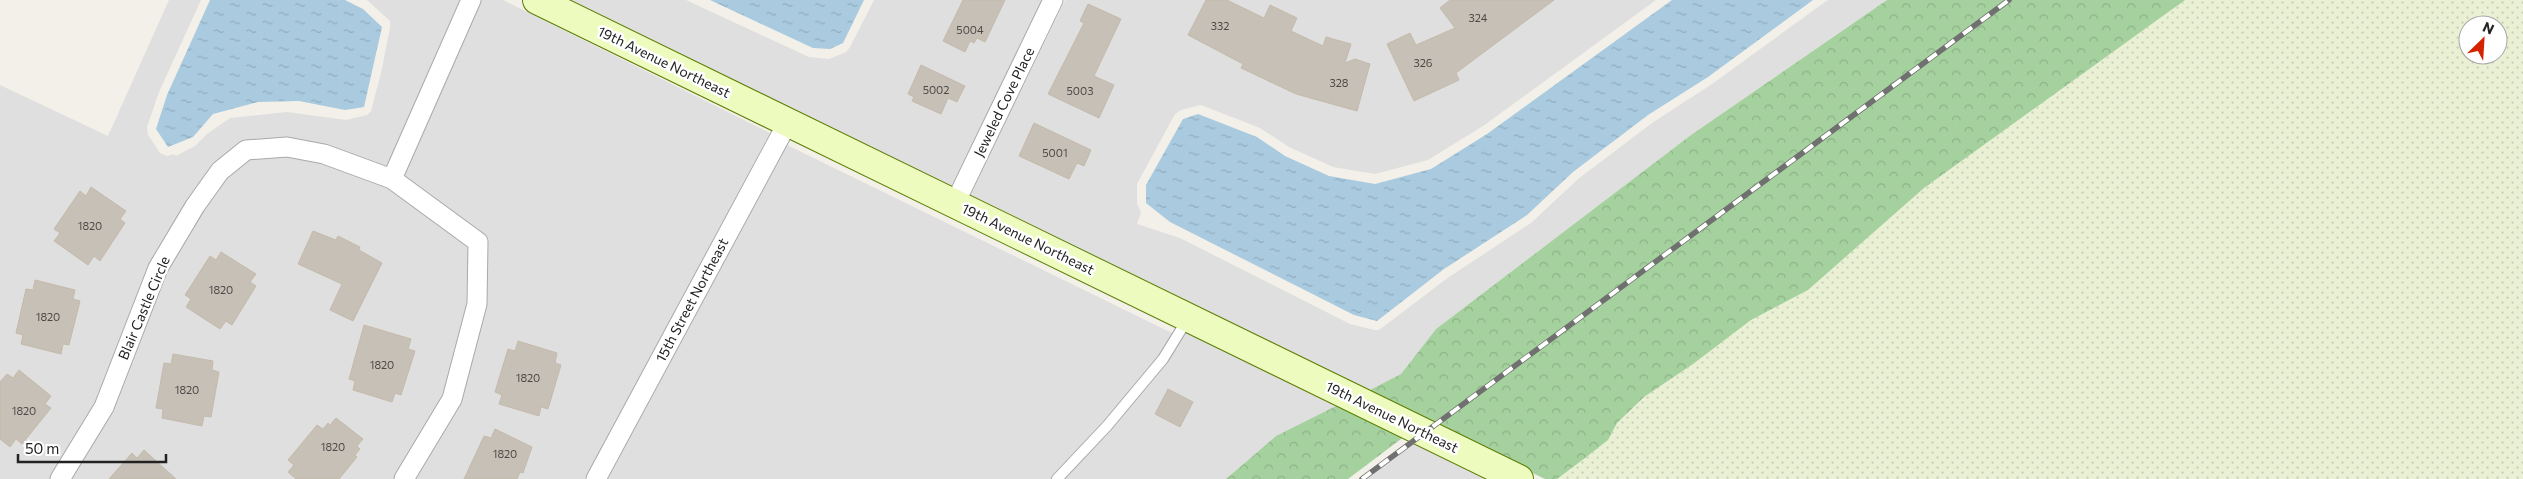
<svg xmlns="http://www.w3.org/2000/svg" width="2523" height="479" font-family="Commissioner,sans-serif">
<style>
.residential{fill:#e0dfdf}
.farmland{fill:url(#farmland-dots);fill-rule:evenodd}
.forest{fill:url(#forest-crowns)}
.water{fill:url(#water-ripples)}
.building{fill:#c7c0b7;stroke:#c4baaa}
.lines{fill:none;stroke-linecap:round;stroke-linejoin:round}
.lane-casing{stroke:#a9a9a9;stroke-width:12}
.street-casing{stroke:#a9a9a9;stroke-width:21}
.secondary-casing{stroke:#5c7e03;stroke-width:30}
.lane{stroke:#fff;stroke-width:10}
.street{stroke:#fff;stroke-width:19}
.secondary{stroke:#edfbbe;stroke-width:28}
.rail-casing{stroke:#707070;stroke-width:5.5}
.rail{stroke:#fff;stroke-width:4;stroke-dasharray:11;stroke-linecap:butt}
.labels{text-anchor:middle;stroke-width:5;stroke-linejoin:round;paint-order:stroke}
.number-label{font-size:11px;fill:#4b4a47}
.street-label{font-size:14px;fill:#222;stroke:#fff}
</style>
<defs>
<pattern id="farmland-dots" width="8" height="8" patternUnits="userSpaceOnUse" patternTransform="scale(1.25)"><rect width="8" height="8" fill="#e9f0d4"/><path d="M2 2h.1M6 6h.1" fill="none" stroke="#c8ceb6" stroke-width="1.8" stroke-linecap="round"/></pattern>
<pattern id="forest-crowns" width="20" height="18" patternUnits="userSpaceOnUse" patternTransform="scale(1.25)"><rect width="20" height="18" fill="#a4d19d"/><path d="M2 6a3 3 0 1 1 6 0M12 15a3 3 0 1 1 6 0" fill="none" stroke="#8db387"/></pattern>
<pattern id="water-ripples" width="26" height="14" patternUnits="userSpaceOnUse" patternTransform="scale(1.25)"><rect width="26" height="14" fill="#a9cadf"/><path d="M2 4q2-2 4 0t4 0M15 11q2-2 4 0t4 0" fill="none" stroke="#91adbf"/></pattern>
</defs>
<rect width="100%" height="100%" fill="#f2f0e8"/>
<g class="residential">
<polygon points="169,0 201,0 159,92 147,127 148,135 160,153 167,156 174,154 176,156 195,146 207,134 230,118 287,112 346,120 367,115 371,111 381,73 390,28 390,21 367,0 503,0 770,133 585,479 0,479 0,85 108,136"/>
<polygon points="563,0 686,0 809,57 829,59 846,52 850,47 874,0 1042,0 951,189"/>
<polygon points="1065,0 1656,0 1483,126 1428,160 1375,174 1333,167 1289,147 1260,128 1201,105 1181,110 1175,114 1137,184 1137,204 1141,212 1137,224 1180,238 1350,324 1374,330 1379,330 1449,277 1531,223 1578,179 1652,123 1712,84 1825,2 1829,0 1887,0 1691,135 1436,329 1401,374 1366,392 969,198"/>
<polygon points="787,145 1176,335 1179,329 1338,405 1276,436 1226,479 608,479"/>
<polygon points="1425,433 1518,479 1362,479"/>
</g>
<path class="farmland" d="M2185 0H2523V479H1557L1608 440 1617 423 1644 397 1693 364 1751 320 1808 290 1924 188ZM2468 25H2498V55H2468Z"/>
<g class="forest">
<polygon points="1887,0 2185,0 1924,188 1808,290 1751,320 1693,364 1644,397 1617,423 1608,440 1585,458 1557,479 1545,479 1366,392 1401,374 1436,329 1691,135"/>
<polygon points="1340,404 1405,436 1348,479 1226,479 1276,436"/>
</g>
<g class="water">
<polygon points="210,0 345,0 363,9 382,27 364,107 345,110 299,101 258,102 213,114 193,137 168,147 156,129 167,95"/>
<polygon points="710,0 864,0 843,43 830,49 813,48"/>
<polygon points="1672,0 1813,0 1708,77 1648,115 1573,172 1527,215 1444,269 1377,321 1354,315 1170,222 1146,203 1146,185 1183,119 1198,114 1257,137 1285,156 1329,176 1375,184 1431,169 1487,134"/>
</g>
<g class="building">
<polygon points="963,0 1005,0 985,42 977,38 974,43 970,41 965,52 943,41"/>
<polygon points="1206,0 1227,0 1264,18 1270,5 1297,18 1291,31 1323,46 1326,37 1351,44 1345,63 1355,59 1370,64 1357,111 1296,94 1241,68 1243,64 1188,35"/>
<polygon points="1450,0 1554,0 1456,73 1459,80 1414,101 1387,44 1410,33 1416,45 1455,28 1440,8"/>
<polygon points="1088,4 1121,19 1094,76 1114,85 1099,118 1048,94 1084,23 1080,21"/>
<polygon points="921,65 965,86 957,102 948,98 941,114 912,101 914,97 908,94"/>
<polygon points="1034,123 1091,150 1084,166 1077,163 1069,179 1019,156"/>
<polygon points="91,187 126,211 120,219 125,223 100,261 94,256 88,265 54,241 60,233 54,229 80,191 86,196"/>
<polygon points="313,231 336,240 338,236 360,247 359,250 382,263 353,321 330,310 342,284 298,264"/>
<polygon points="221,252 256,274 250,282 256,286 232,325 226,321 220,329 186,307 191,299 185,295 210,256 216,260"/>
<polygon points="35,280 75,290 73,299 80,301 69,345 63,344 61,354 21,344 23,335 16,333 26,289 33,290"/>
<polygon points="364,325 411,339 408,349 415,351 401,395 395,393 392,402 353,390 355,381 349,379"/>
<polygon points="518,341 557,353 555,363 561,365 548,409 541,407 539,416 499,404 502,395 495,392 508,349 515,351"/>
<polygon points="173,354 213,361 212,370 219,372 211,417 204,416 202,426 162,418 163,409 156,408 164,363 171,364"/>
<polygon points="19,370 51,396 45,404 51,408 22,444 16,439 10,447 0,439 0,382 7,374 13,378"/>
<polygon points="1168,389 1193,402 1180,427 1155,414"/>
<polygon points="336,418 363,439 357,446 360,449 355,455 357,457 339,479 296,479 288,472 294,465 288,460 317,425 323,429 328,423 330,425"/>
<polygon points="495,429 532,447 523,473 520,472 517,479 464,479 484,436 491,438"/>
<polygon points="144,450 176,479 109,479 132,453 137,458"/>
</g>
<g class="lines">
<g class="lane-casing">
<polyline id="lane" points="1057,479 1107,426 1163,359 1187,320"/>
</g>
<g class="street-casing">
<g id="street">
<polyline points="392,179 471,0"/>
<polyline points="955,203 1053,0"/>
<polyline points="60,479 104,407 158,268 195,206 220,171 246,150 287,147 324,154 392,179 478,242 477,304 452,399 404,479"/>
<polyline points="596,479 788,122"/>
</g>
</g>
<g class="secondary-casing">
<polyline id="secondary" points="537,0 1519,479"/>
</g>
<use href="#lane" class="lane"/>
<use href="#street" class="street"/>
<use href="#secondary" class="secondary"/>
<g class="rail-casing">
<polyline id="rail" points="1362,479 2009,0"/>
</g>
<use href="#rail" class="rail"/>
</g>
<g class="labels">
<g class="number-label">
<text x="1478" y="22">324</text>
<text x="1220" y="30">332</text>
<text x="970" y="34">5004</text>
<text x="1423" y="67">326</text>
<text x="1339" y="87">328</text>
<text x="936" y="94">5002</text>
<text x="1080" y="95">5003</text>
<text x="1055" y="157">5001</text>
<text x="90" y="230">1820</text>
<text x="221" y="294">1820</text>
<text x="48" y="321">1820</text>
<text x="382" y="369">1820</text>
<text x="528" y="382">1820</text>
<text x="187" y="394">1820</text>
<text x="24" y="415">1820</text>
<text x="333" y="451">1820</text>
<text x="505" y="458">1820</text>
</g>
<g class="street-label">
<text transform="translate(664 62) rotate(26)" y="5">19th Avenue Northeast</text>
<text transform="translate(1004 102) rotate(-64)" y="5">Jeweled Cove Place</text>
<text transform="translate(1028 239) rotate(26)" y="5">19th Avenue Northeast</text>
<text transform="translate(692 300) rotate(-62)" y="5">15th Street Northeast</text>
<text transform="translate(144 308) rotate(-67)" y="5">Blair Castle Circle</text>
<text transform="translate(1392 417) rotate(26)" y="5">19th Avenue Northeast</text>
</g>
</g>
<g transform="translate(2483 40) rotate(25)"><circle r="24" fill="#ffffff" stroke="#a7a7a7"/>
<path d="M0-4L9 19L0 12L-9 19Z" fill="#d32300"/>
<text y="-8" font-size="14" font-weight="bold" text-anchor="middle" fill="#222222">N</text>
</g>
<path d="M18 454v8h148v-8" fill="none" stroke="#222222" stroke-width="2.5"/>
<text x="25" y="454" font-size="15" fill="#222222" stroke="#ffffff" stroke-width="4" paint-order="stroke">50 m</text>
</svg>
